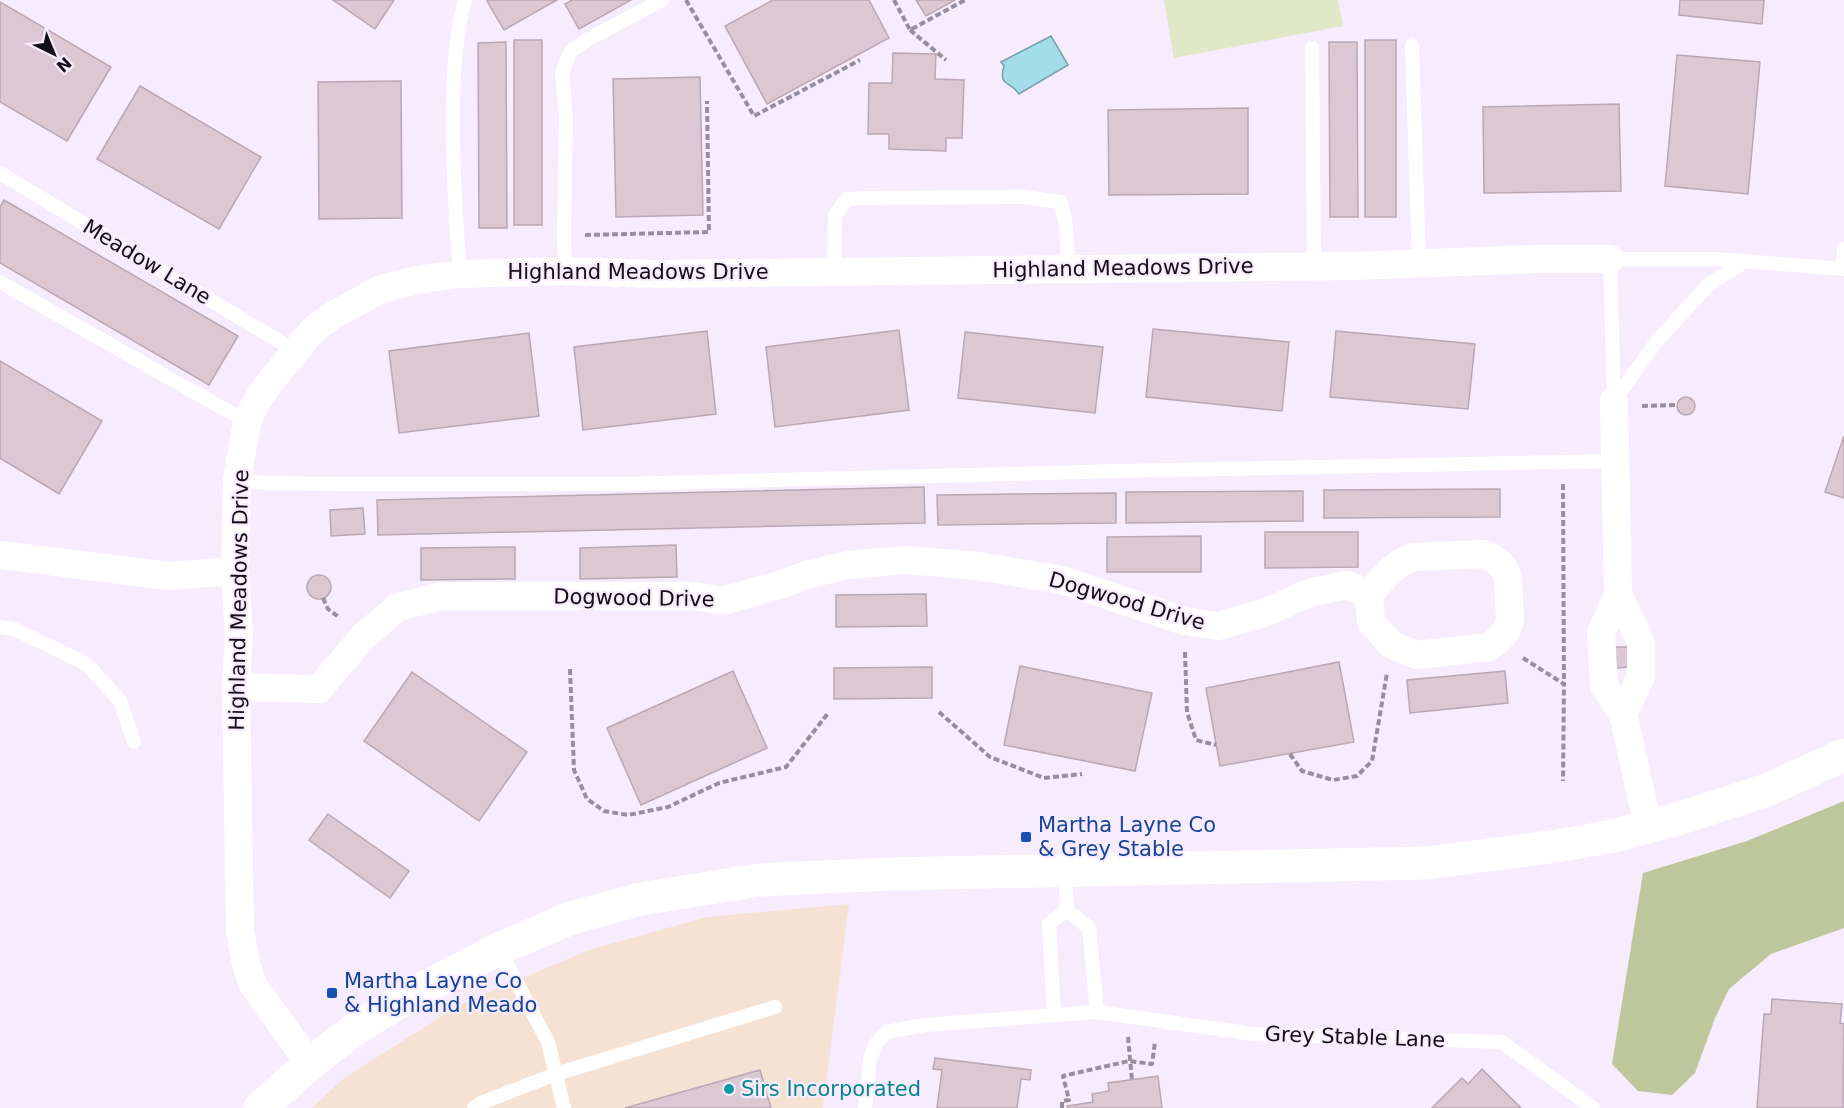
<svg xmlns="http://www.w3.org/2000/svg" width="1844" height="1108" font-family="'DejaVu Sans',sans-serif">
<style>
.commercial{fill:#f6e2d3}
.green{fill:#e0e8c5}
.forest{fill:#bdc79b}
.water{fill:#a4ddea;stroke:#789faa;stroke-width:1.5}
.building{fill:#dcc8d3;stroke:#bba7b2;stroke-width:1.5}
.lines{fill:none;stroke-linecap:round;stroke-linejoin:round}
.path{stroke:#968f9b;stroke-width:4;stroke-dasharray:6 3;stroke-linecap:butt}
.service{stroke:#fff;stroke-width:14}
.minor{stroke:#fff;stroke-width:28}
.secondary{stroke:#fff;stroke-width:33}
.transit-dot{fill:#1a4fb4;stroke:#f6ecfe;stroke-width:2}
.culture-dot{fill:#0f9aa8;stroke:#f6ecfe;stroke-width:2}
.labels{text-anchor:middle;stroke-width:4.5;stroke-linejoin:round;paint-order:stroke}
.street-label{font-size:21px;fill:#120e14;stroke:#f6ecfe}
.transit-label{font-size:21px;fill:#164399;stroke:#f6ecfe;text-anchor:start}
.culture-label{font-size:21px;fill:#0d838f;stroke:#f6ecfe;text-anchor:start}
</style>
<rect width="100%" height="100%" fill="#f6ecfe"/>
<polygon class="commercial" points="849,904 823,1108 312,1108 344,1078 461,1004 589,950 707,917"/>
<polygon class="green" points="1164,0 1338,0 1343,26 1174,58"/>
<polygon class="forest" points="1844,801 1844,928 1771,954 1729,989 1715,1018 1695,1073 1672,1095 1638,1091 1612,1064 1643,873 1747,841"/>
<path class="water" d="M1051 36 1068 65 1019 94C1010 80 998 87 1004 66L1001 62Z"/>
<g class="building">
<polygon points="333,0 394,0 375,29"/>
<polygon points="489,0 557,0 504,30 487,1"/>
<polygon points="572,0 631,0 579,29 565,4"/>
<polygon points="773,0 869,0 889,38 767,104 725,26"/>
<polygon points="916,0 955,0 926,16"/>
<polygon points="1680,0 1764,0 1762,24 1679,15"/>
<polygon points="0,2 111,67 67,141 0,102"/>
<rect x="514" y="40" width="28" height="185"/>
<rect x="1365" y="40" width="31" height="177"/>
<polygon points="506,42 507,228 479,228 478,43"/>
<polygon points="1329,42 1357,42 1358,217 1330,217"/>
<polygon points="893,53 936,54 935,79 964,80 962,138 946,138 946,151 889,149 889,134 868,134 869,83 892,83"/>
<polygon points="1677,55 1760,62 1748,194 1665,186"/>
<polygon points="700,77 703,215 616,217 613,79"/>
<polygon points="401,81 402,218 319,219 318,82"/>
<polygon points="140,86 261,157 219,229 97,159"/>
<polygon points="1619,104 1621,191 1484,193 1483,107"/>
<polygon points="1248,108 1248,194 1109,195 1108,110"/>
<polygon points="4,200 238,336 209,385 0,263 0,207"/>
<polygon points="1153,329 1289,342 1282,411 1146,397"/>
<polygon points="899,330 909,410 775,427 766,347"/>
<polygon points="707,331 716,414 583,430 574,347"/>
<polygon points="1336,331 1475,344 1468,409 1330,397"/>
<polygon points="965,332 1103,347 1095,413 958,398"/>
<polygon points="529,333 539,416 399,433 389,351"/>
<polygon points="0,361 102,421 59,494 0,458"/>
<circle cx="1686" cy="406" r="9"/>
<polygon points="1844,436 1844,498 1825,492"/>
<polygon points="924,487 925,523 378,535 377,500"/>
<polygon points="1500,489 1500,517 1324,518 1324,490"/>
<polygon points="1303,491 1303,521 1126,523 1126,492"/>
<polygon points="1116,493 1116,523 938,525 937,495"/>
<polygon points="363,508 365,534 331,536 330,510"/>
<polygon points="1265,532 1358,532 1358,567 1265,568"/>
<polygon points="1201,536 1201,572 1107,572 1107,537"/>
<polygon points="676,545 677,577 580,579 580,548"/>
<polygon points="515,547 515,579 421,580 421,548"/>
<circle cx="319" cy="587" r="12"/>
<polygon points="926,594 927,626 836,627 836,595"/>
<polygon points="1615,647 1628,647 1628,667 1616,668"/>
<polygon points="1339,662 1354,742 1220,766 1206,688"/>
<polygon points="1020,666 1152,693 1135,771 1004,745"/>
<polygon points="932,667 932,698 834,699 834,668"/>
<polygon points="733,671 767,748 641,805 607,728"/>
<polygon points="1505,671 1508,703 1410,713 1407,680"/>
<polygon points="412,672 527,752 479,821 364,741"/>
<polygon points="328,814 409,871 390,898 309,840"/>
<polygon points="1772,999 1842,1004 1840,1023 1844,1024 1843,1108 1757,1108 1764,1014 1771,1014"/>
<polygon points="935,1058 1031,1070 1030,1080 1021,1079 1017,1108 937,1108 942,1070 933,1069"/>
<polygon points="1482,1069 1521,1108 1432,1108 1462,1078 1468,1084"/>
<polygon points="760,1070 771,1108 625,1108"/>
<polygon points="1158,1076 1162,1108 1068,1108 1067,1106 1093,1102 1092,1094 1109,1091 1108,1083"/>
</g>
<g class="lines">
<g class="path">
<polyline points="686,0 754,116 860,60"/>
<polyline points="894,0 910,30 965,0"/>
<polyline points="910,30 946,60"/>
<polyline points="585,235 709,232 707,101"/>
<polyline points="1642,406 1677,405"/>
<polyline points="1563,484 1564,684"/>
<polyline points="323,598 328,609 340,618"/>
<polyline points="1185,652 1187,712 1196,740 1216,745"/>
<polyline points="1523,658 1564,684 1563,781"/>
<polyline points="570,669 574,770 587,799 604,811 628,815 668,807 719,783 786,767 829,712"/>
<polyline points="939,712 990,757 1044,778 1082,774"/>
<polyline points="1290,754 1302,771 1333,780 1357,776 1372,761 1387,673"/>
<polyline points="1128,1037 1132,1080"/>
<polyline points="1062,1108 1062,1101 1069,1100 1063,1076 1129,1061 1152,1064 1155,1042"/>
</g>
<g class="service">
<polyline points="1412,45 1419,263"/>
<polyline points="1312,48 1314,266"/>
<polyline points="0,173 295,351"/>
<polyline points="1843,269 1844,249"/>
<polyline points="565,271 564,235 566,117 562,73 570,52 587,40 662,0"/>
<polyline points="834,271 835,215 847,199 868,198 1023,197 1061,202 1066,226 1068,269"/>
<path d="M460 274C456 224 453 174 453 123 453 82 454 39 465 0"/>
<polyline points="0,282 247,422"/>
<polyline points="1614,401 1610,259 1716,259 1844,269"/>
<polyline points="1614,401 1657,341 1708,285 1744,262"/>
<polyline points="237,480 266,483 342,484 622,484 1119,471 1616,461"/>
<polyline points="0,627 14,629 87,664 120,701 134,742"/>
<polyline points="1065,871 1067,910"/>
<polyline points="1067,910 1089,928 1097,1012"/>
<polyline points="499,949 548,1042 564,1108"/>
<polyline points="1054,1015 1049,924 1067,910"/>
<polyline points="474,1108 481,1103 556,1074 775,1007"/>
<polyline points="865,1108 870,1060 875,1045 887,1032 924,1025 1097,1012 1254,1034 1502,1042 1593,1108"/>
</g>
<g class="minor">
<polyline points="1614,401 1618,594 1641,643 1641,676 1623,714"/>
<path d="M1484 554C1511 565 1508 577 1509 603 1510 611 1511 620 1508 627 1504 636 1497 641 1489 647L1417 655 1404 650 1391 644 1371 622 1369 594 1390 571 1402 562 1413 557Z"/>
<polyline points="0,555 169,576 235,571"/>
<polyline points="1618,594 1601,633 1604,686 1623,714 1648,826"/>
<polyline points="236,687 319,689 363,637 398,607 442,596 693,596 723,601 779,585 810,574 848,565 906,560 979,566 1062,580 1184,621 1218,626 1264,613 1309,593 1347,585 1369,594"/>
<polyline points="310,1064 253,985 246,964 240,931 236,687 239,634 235,571 237,480 247,422 255,404 273,378 314,329 334,315 379,290 416,280 460,274 565,271 655,274 1354,266 1536,259 1610,259"/>
</g>
<polyline class="secondary" points="260,1108 310,1064 355,1029 409,996 499,949 571,918 641,899 759,880 889,874 1427,863 1557,846 1614,836 1684,817 1767,790 1844,755"/>
</g>
<g class="transit-dot">
<rect x="1020" y="831" width="12" height="12" rx="3"/>
<rect x="326" y="987" width="12" height="12" rx="3"/>
</g>
<circle class="culture-dot" cx="729" cy="1089" r="6"/>
<g class="labels">
<g class="street-label">
<text transform="translate(147 262) rotate(31)" y="7">Meadow Lane</text>
<text transform="translate(1123 268) rotate(-1)" y="7">Highland Meadows Drive</text>
<text x="638" y="279">Highland Meadows Drive</text>
<text transform="translate(634 598) rotate(1)" y="7">Dogwood Drive</text>
<text transform="translate(239 600) rotate(-89)" y="7">Highland Meadows Drive</text>
<text transform="translate(1127 601) rotate(16)" y="7">Dogwood Drive</text>
<text transform="translate(1355 1037) rotate(2)" y="7">Grey Stable Lane</text>
</g>
<g class="transit-label">
<text x="1038" y="832">Martha Layne Co<tspan x="1038" dy="24">&amp; Grey Stable</tspan></text>
<text x="344" y="988">Martha Layne Co<tspan x="344" dy="24">&amp; Highland Meado</tspan></text>
</g>
<g class="culture-label">
<text x="741" y="1096">Sirs Incorporated</text>
</g>
</g>
<g transform="translate(54 54) rotate(137)" stroke="#f6ecfe" stroke-width="4.5" paint-order="stroke">
<path d="M0-4.5L10 22L0 15L-10 22Z" fill="#120e14"/>
<text y="-9" font-size="16" font-weight="bold" text-anchor="middle" fill="#120e14">N</text>
</g>
</svg>
